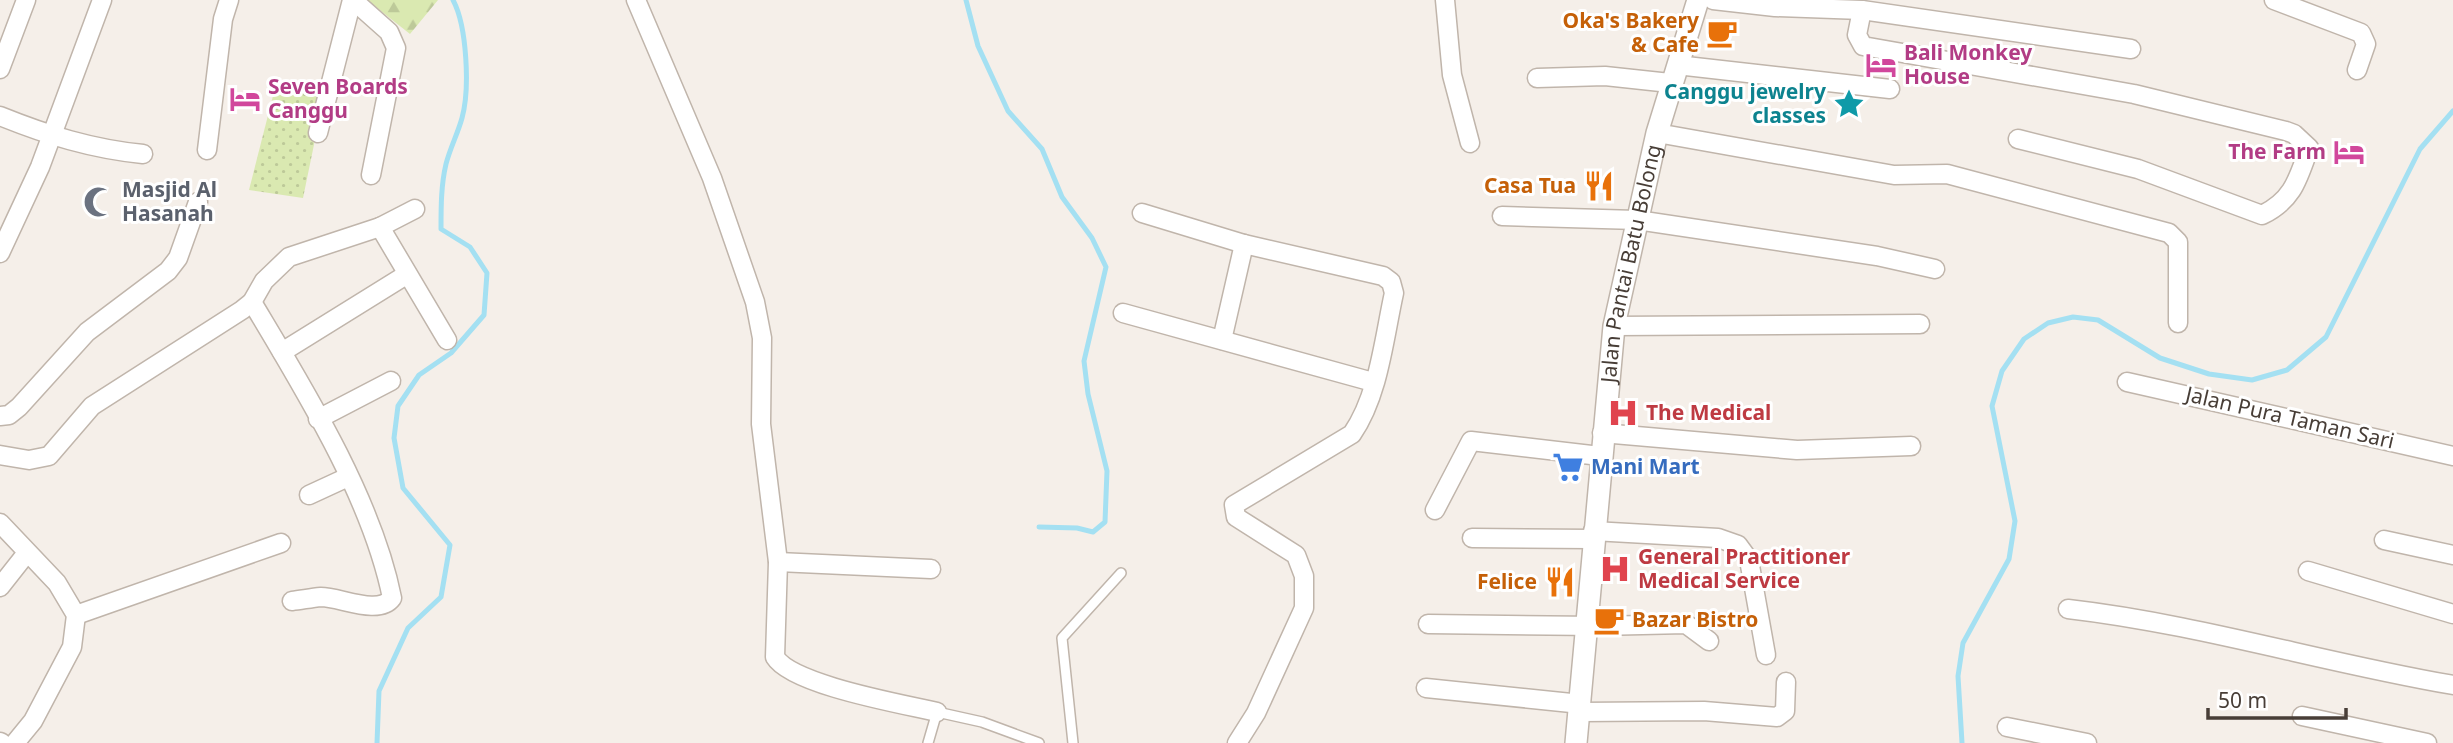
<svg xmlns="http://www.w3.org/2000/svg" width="2453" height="743" font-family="'Noto Sans',sans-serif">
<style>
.green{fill:url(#green-dots)}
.forest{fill:url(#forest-firs)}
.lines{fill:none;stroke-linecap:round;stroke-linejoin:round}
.stream{stroke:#a4e0f2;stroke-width:5}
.service-casing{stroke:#c0b5ab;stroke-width:12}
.minor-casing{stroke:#c0b5ab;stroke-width:21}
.tertiary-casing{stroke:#c0b5ab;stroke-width:24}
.service{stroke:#fff;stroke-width:9}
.minor{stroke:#fff;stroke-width:18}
.tertiary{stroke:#fff;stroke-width:21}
.labels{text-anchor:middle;stroke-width:6;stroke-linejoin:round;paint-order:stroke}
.food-label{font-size:21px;font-weight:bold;fill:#c56008;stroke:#fff;text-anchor:end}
.hotel-label{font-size:21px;font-weight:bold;fill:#b23c85;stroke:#fff;text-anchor:start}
.culture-label{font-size:21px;font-weight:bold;fill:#0d838f;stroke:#fff;text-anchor:end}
.worship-label{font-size:21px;font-weight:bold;fill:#5b616d;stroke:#fff;text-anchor:start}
.street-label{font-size:21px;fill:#483e37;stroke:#fff}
.health-label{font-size:21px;font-weight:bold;fill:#be3a42;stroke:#fff;text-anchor:start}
.shop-label{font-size:21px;font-weight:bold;fill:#366cbe;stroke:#fff;text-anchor:start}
</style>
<defs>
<pattern id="green-dots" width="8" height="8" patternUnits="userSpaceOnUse" patternTransform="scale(1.75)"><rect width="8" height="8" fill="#dae9b1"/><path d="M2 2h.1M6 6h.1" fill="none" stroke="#bdc999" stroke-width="1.8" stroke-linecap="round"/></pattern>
<pattern id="forest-firs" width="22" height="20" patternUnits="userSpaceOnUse" patternTransform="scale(1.75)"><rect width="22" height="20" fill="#dae9b1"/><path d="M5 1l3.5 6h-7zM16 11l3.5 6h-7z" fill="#bdc999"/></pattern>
</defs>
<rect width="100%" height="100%" fill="#f5efe9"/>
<polygon class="green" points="276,84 324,96 303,198 249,190"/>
<polygon class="forest" points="367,0 438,0 410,34"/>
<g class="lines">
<g class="stream">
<polyline points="966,0 978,46 1008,111 1042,149 1062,197 1092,238 1106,267 1084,361 1088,394 1107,471 1105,522 1093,532 1077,528 1039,527"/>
<path d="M377 743 379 691 408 628 441 597 450 545 403 488 394 438 398 406 419 375 451 353 484 315 487 273 470 247 441 229C441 207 441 185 446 164 450 148 458 133 462 118 470 89 467 26 453 0"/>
<polyline points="1962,743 1958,676 1963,643 2009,559 2015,521 1992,406 2002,371 2024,339 2048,323 2073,317 2098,320 2160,358 2209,374 2252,380 2287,370 2326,337 2420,149 2453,111"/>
</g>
<g class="service-casing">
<g id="service">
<polyline points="928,743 937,712 982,722 1039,743"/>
<polyline points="1073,743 1062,638 1121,573"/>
</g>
</g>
<g class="minor-casing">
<g id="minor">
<polyline points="353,0 389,32 396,48 371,175"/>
<path d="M636 0 712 178 755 302 762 338 761 424 778 562 775 657C792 685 903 704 937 712"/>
<polyline points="1445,0 1452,75 1470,143"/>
<polyline points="1713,0 1775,7 1862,10 2131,49"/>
<polyline points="2274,0 2361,33 2366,44 2357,70"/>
<path d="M1862 10 1857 35 1863 46 2134 94 2286 131 2294 134 2309 148C2298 179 2293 200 2262 215L2138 169 2018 139"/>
<polyline points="1677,65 1890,89"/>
<polyline points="0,69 26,0"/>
<polyline points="1537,78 1605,76 1670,83"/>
<path d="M0 116C47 135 92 149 143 154"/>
<polyline points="318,133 352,0"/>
<polyline points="1657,133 1894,175 1947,174 2169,233 2178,242 2178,323"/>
<polyline points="207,150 223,19 229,0"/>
<path d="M1142 213 1244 244 1383 276 1391 282 1394 293C1384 338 1379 395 1352 434L1234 505 1236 517 1296 555 1304 576V608L1256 713 1237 743"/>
<polyline points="1502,216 1637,220 1877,256 1935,269"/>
<polyline points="380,227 447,340"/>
<polyline points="0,253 40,167 102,0"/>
<path d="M252 302C304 389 372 498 392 598 379 616 340 597 321 597 311 598 301 600 292 601"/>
<polyline points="1123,313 1373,382"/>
<polyline points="1614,326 1920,324"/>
<polyline points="1222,340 1244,244"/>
<polyline points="282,352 406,275"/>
<polyline points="2127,382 2453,456"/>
<polyline points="0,416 9,415 19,407 87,332 168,271 178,258 198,202"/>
<polyline points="318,419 391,381"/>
<polyline points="1602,433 1797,450 1911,446"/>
<polyline points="0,455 29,460 49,456 92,406 242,310 252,302 264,281 289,257 380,227 415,209"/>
<polyline points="309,495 348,477"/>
<polyline points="1435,510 1471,441 1600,456"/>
<polyline points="0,523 57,583 76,615 72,647 33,721 15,743"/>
<polyline points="1593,531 1718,538 1738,545 1749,560 1766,655"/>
<polyline points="1472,538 1592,539"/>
<polyline points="2384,540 2453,555"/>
<polyline points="778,562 931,569"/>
<polyline points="2308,571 2453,614"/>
<polyline points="0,587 26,554"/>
<path d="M2068 609C2198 624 2324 663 2453 685"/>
<polyline points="76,615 281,543"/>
<polyline points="1428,624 1598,626 1686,624 1709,641"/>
<polyline points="1426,688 1581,704"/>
<polyline points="1581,712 1704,711 1777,717 1785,711 1786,682"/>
<polyline points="2302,716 2427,743"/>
<polyline points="2007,727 2087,743"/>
<polyline points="0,742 2,743"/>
</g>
</g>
<g class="tertiary-casing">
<g id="tertiary">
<path id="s1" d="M1576 743 1614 326 1657 133 1698 0"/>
</g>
</g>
<use href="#service" class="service"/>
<use href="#minor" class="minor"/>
<use href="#tertiary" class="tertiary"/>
</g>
<defs>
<g id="cafe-bare" transform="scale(2.415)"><path d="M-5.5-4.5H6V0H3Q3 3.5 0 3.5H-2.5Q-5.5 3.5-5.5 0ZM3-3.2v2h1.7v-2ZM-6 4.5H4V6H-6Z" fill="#e8710a" stroke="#fff" stroke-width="2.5" paint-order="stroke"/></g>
<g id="hotel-bare" transform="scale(2.415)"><path d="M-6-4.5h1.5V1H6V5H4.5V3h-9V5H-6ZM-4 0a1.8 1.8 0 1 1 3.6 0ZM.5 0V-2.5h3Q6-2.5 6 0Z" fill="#d1479c" stroke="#fff" stroke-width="2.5" paint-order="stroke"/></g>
<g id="sight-bare" transform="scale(2.415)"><path d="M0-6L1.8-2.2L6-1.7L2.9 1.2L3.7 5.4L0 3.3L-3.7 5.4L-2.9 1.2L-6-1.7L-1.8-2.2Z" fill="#0f9aa8" stroke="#fff" stroke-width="2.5" paint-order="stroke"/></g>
<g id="restaurant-bare" transform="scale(2.415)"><path d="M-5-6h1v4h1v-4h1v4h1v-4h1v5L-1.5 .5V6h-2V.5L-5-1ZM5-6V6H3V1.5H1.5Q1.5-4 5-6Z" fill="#e8710a" stroke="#fff" stroke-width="2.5" paint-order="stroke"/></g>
<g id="mosque-bare" transform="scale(2.415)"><path d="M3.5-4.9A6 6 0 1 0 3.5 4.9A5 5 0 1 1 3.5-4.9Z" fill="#6b7280" stroke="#fff" stroke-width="2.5" paint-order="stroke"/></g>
<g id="hospital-bare" transform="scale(2.415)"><path d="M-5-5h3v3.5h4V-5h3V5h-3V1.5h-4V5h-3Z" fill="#e0444e" stroke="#fff" stroke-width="2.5" paint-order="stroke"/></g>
<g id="supermarket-bare" transform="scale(2.415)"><path d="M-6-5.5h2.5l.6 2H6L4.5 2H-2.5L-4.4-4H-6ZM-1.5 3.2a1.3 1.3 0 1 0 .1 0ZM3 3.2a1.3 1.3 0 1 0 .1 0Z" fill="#3f7fe0" stroke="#fff" stroke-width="2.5" paint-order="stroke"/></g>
</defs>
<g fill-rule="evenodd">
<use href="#cafe-bare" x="1722" y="33"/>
<use href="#hotel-bare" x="1881" y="65"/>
<use href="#hotel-bare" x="245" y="99"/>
<use href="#sight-bare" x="1849" y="104"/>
<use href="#hotel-bare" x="2349" y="152"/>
<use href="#restaurant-bare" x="1599" y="186"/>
<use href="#mosque-bare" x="99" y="202"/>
<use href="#hospital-bare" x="1623" y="413"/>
<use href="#supermarket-bare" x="1568" y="467"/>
<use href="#hospital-bare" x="1615" y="569"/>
<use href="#restaurant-bare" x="1560" y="582"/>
<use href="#cafe-bare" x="1609" y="620"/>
</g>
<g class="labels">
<g class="food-label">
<text x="1699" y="28">Oka's Bakery<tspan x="1699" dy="24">&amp; Cafe</tspan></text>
<text x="1576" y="193">Casa Tua</text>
<text x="1537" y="589">Felice</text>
<text x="1632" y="627" text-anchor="start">Bazar Bistro</text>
</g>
<g class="hotel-label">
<text x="1904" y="60">Bali Monkey<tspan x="1904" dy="24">House</tspan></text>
<text x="268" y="94">Seven Boards<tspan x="268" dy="24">Canggu</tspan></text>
<text x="2326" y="159" text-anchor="end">The Farm</text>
</g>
<g class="culture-label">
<text x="1826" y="99">Canggu jewelry<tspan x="1826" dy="24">classes</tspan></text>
</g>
<g class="worship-label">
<text x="122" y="197">Masjid Al<tspan x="122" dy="24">Hasanah</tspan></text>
</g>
<g class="street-label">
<text dy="7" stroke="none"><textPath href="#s1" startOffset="483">Jalan Pantai Batu Bolong</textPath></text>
<text transform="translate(2290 418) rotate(13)" y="7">Jalan Pura Taman Sari</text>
</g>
<g class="health-label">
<text x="1646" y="420">The Medical</text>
<text x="1638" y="564">General Practitioner<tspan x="1638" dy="24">Medical Service</tspan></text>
</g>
<g class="shop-label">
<text x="1591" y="474">Mani Mart</text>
</g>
</g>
<path d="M2208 708v10h138v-10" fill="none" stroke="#483e37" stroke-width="3.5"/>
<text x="2218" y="708" font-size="21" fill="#483e37" stroke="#ffffff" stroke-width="5" paint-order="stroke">50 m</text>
</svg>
